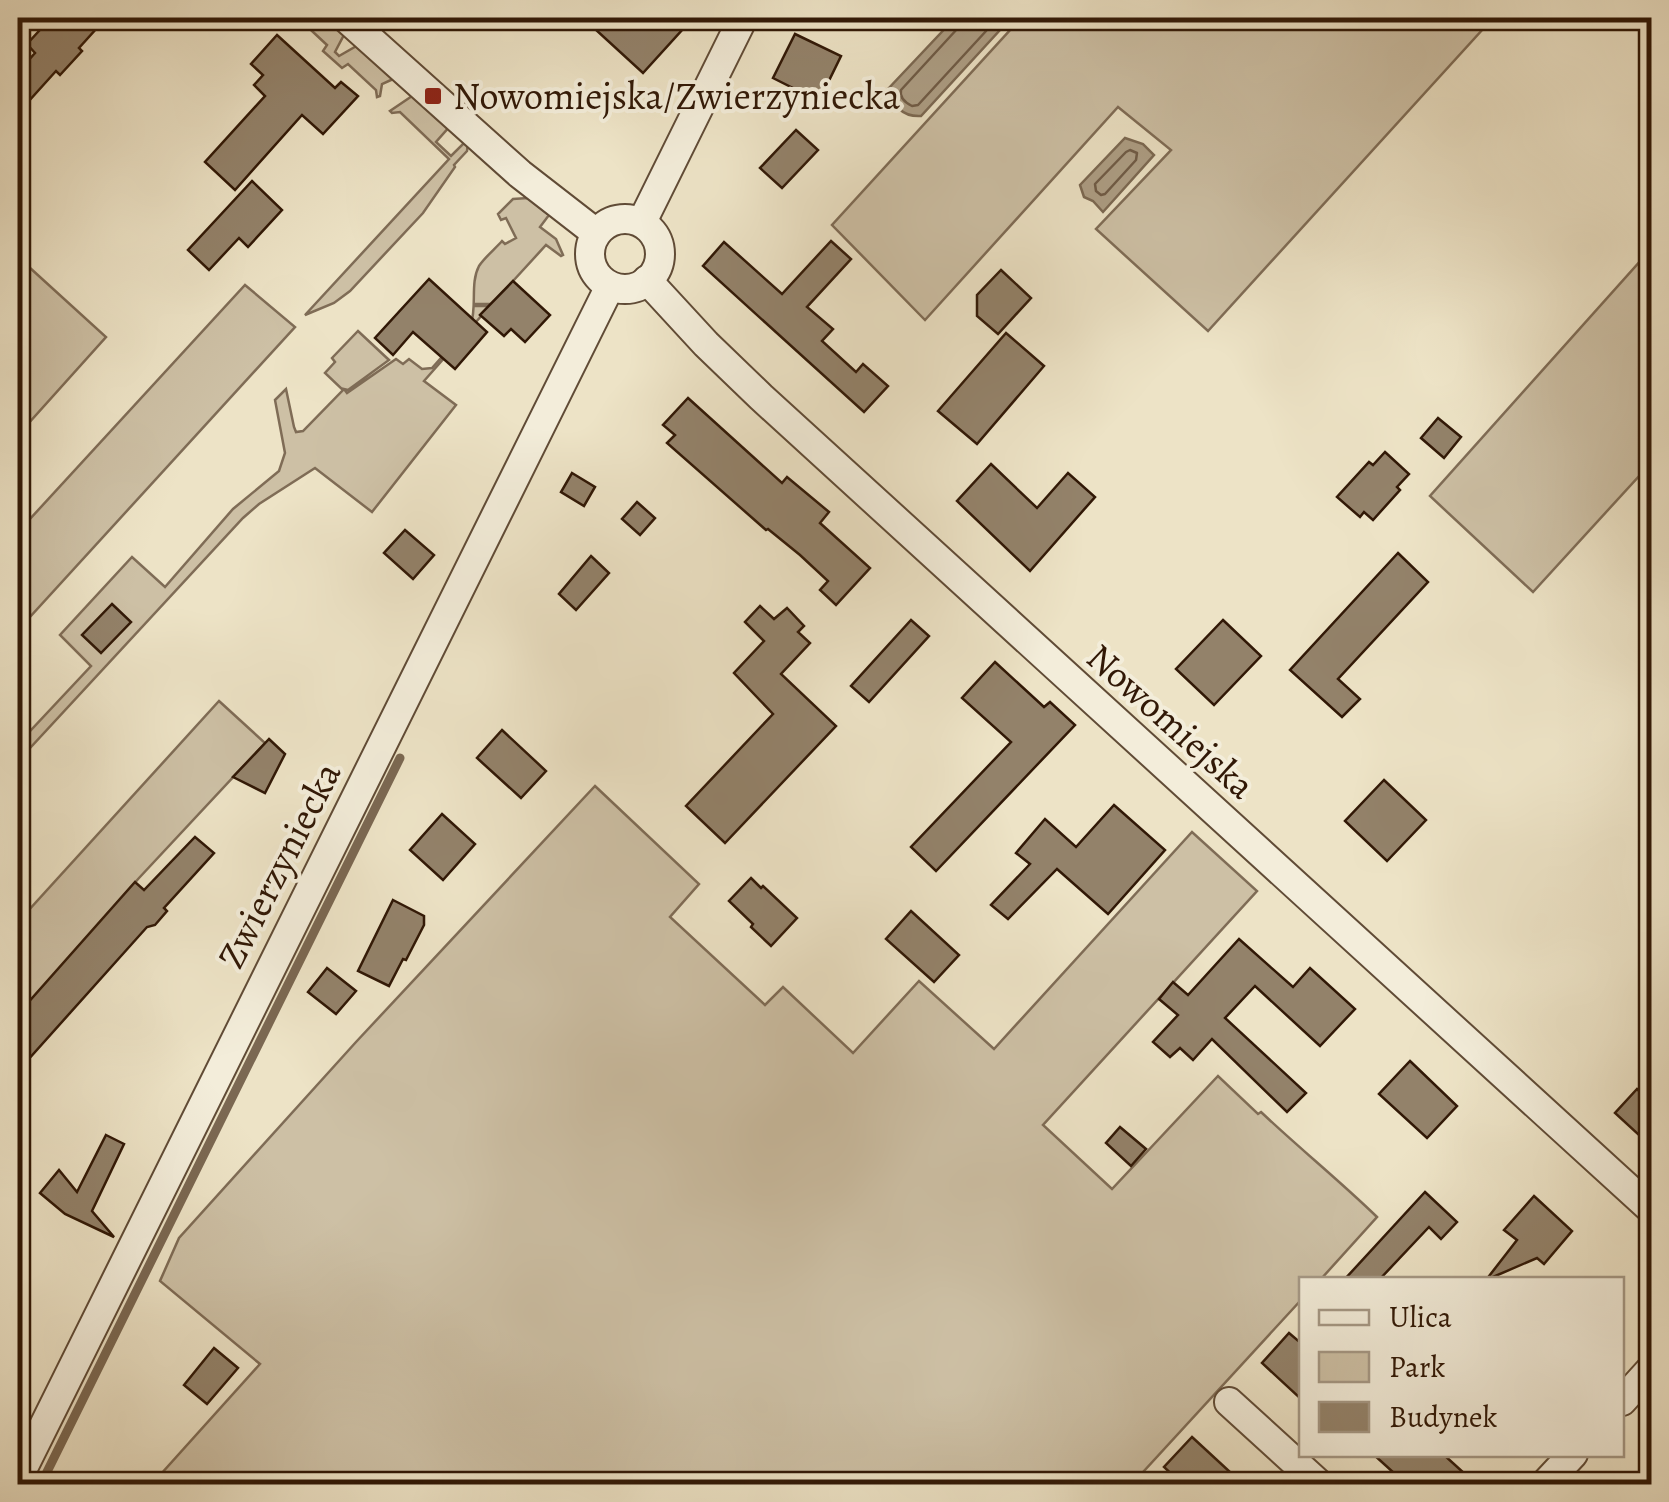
<svg xmlns="http://www.w3.org/2000/svg" width="1669" height="1502" font-family="Alegreya,serif">
<style>
.green{fill:#cdc0a5;stroke:#7f6c56;stroke-width:2.5}
.water{fill:#ad9e85;stroke:#7b6852;stroke-width:2.5}
.lines{fill:none;stroke-linecap:round;stroke-linejoin:round}
.shore{stroke:#6f5b46;stroke-width:2.5}
.stream{stroke:#7b6852;stroke-width:9}
.building{fill:#93826a;stroke:#311806;stroke-width:2.5}
.minor-casing{stroke:#604b36;stroke-width:32}
.minor{stroke:#f3edda;stroke-width:28}
.poi-dot{fill:#8f2418;stroke:#f3edda;stroke-width:4}
.labels{text-anchor:middle;stroke-width:8;stroke-linejoin:round;paint-order:stroke}
.poi-label{font-size:38px;fill:#311806;stroke:#f3edda;text-anchor:start}
.street-label{font-size:38px;fill:#311806;stroke:#f3edda}
</style>
<rect width="100%" height="100%" fill="#ede3c6"/>
<filter id="stains"><feTurbulence type="fractalNoise" baseFrequency=".002" numOctaves="4"/><feColorMatrix values="0 0 0 0 .2 0 0 0 0 .09 0 0 0 0 .02 0 0 0 .5 -.17"/></filter>
<radialGradient id="worn" r=".72"><stop offset=".6" stop-color="#630" stop-opacity="0"/><stop offset="1" stop-color="#630" stop-opacity=".3"/></radialGradient>
<g class="green">
<polygon points="298,18 331,18 346,31 335,52 339,56 360,44 393,73 391,80 382,84 380,96 377,97 376,90 348,64 342,68 323,51 327,45"/>
<polygon points="1021,18 1493,18 1208,331 1096,229 1171,150 1118,107 925,320 832,225"/>
<polygon points="415,94 450,126 436,142 451,156 466,141 468,143 467,151 454,165 455,167 423,213 350,291 334,303 305,315 449,159 400,112 392,113 390,111"/>
<path d="M528 198 549 215 540 227 556 239 563 255 561 256 546 245 492 304H476V306H490L424 381 456 405 372 512 315 468 259 504 243 518 18 761V744L91 666 60 635 132 557 165 587 233 509 279 471 285 453 275 400 286 389 294 427 296 432 303 431 343 390 325 373 335 362 332 358 358 331 389 360 348 390 344 389 347 393 396 359 403 364 409 359 422 369 432 368 471 324C477 306 470 283 479 266 485 257 495 249 502 241L505 244 516 238 506 218 501 220 498 214 513 199Z"/>
<polygon points="1651,249 1651,463 1533,592 1430,496"/>
<polygon points="18,257 106,337 18,435"/>
<polygon points="245,285 295,327 18,630 18,532"/>
<polygon points="219,701 265,743 139,878 18,1015 18,922"/>
<path d="M595 786 699 884 670 917 765 1005 783 987 853 1053 919 981 994 1049 1192 832 1257 891 1043 1125 1112 1189 1218 1076 1258 1114 1261 1112C1299 1148 1340 1181 1377 1217L1321 1279 1302 1280 1301 1300 1132 1484H152L260 1364 160 1281 179 1238 356 1042Z"/>
</g>
<g class="water">
<path d="M955 18H1011L921 116C901 117 895 106 888 89Z"/>
<polygon points="1125,138 1143,144 1154,155 1103,212 1093,201 1084,197 1080,185"/>
</g>
<g class="lines">
<g class="shore">
<path d="M961 18 958 28 901 90C899 98 906 103 912 106L918 105 998 18"/>
<polygon points="1130,150 1137,153 1136,160 1105,194 1101,195 1096,191 1095,184 1126,152"/>
</g>
<polyline class="stream" points="41,1484 400,758"/>
</g>
<g class="building">
<polygon points="51,18 106,18 79,48 82,51 60,75 56,71 18,113 18,72 35,53 27,44"/>
<polygon points="583,18 668,18 682,30 643,73"/>
<polygon points="795,34 841,56 819,101 773,78"/>
<polygon points="277,35 335,88 341,82 358,96 323,134 302,115 235,190 205,162 265,96 254,85 263,75 251,64"/>
<polygon points="796,130 818,150 782,188 760,168"/>
<polygon points="252,181 282,210 248,247 239,238 209,270 188,250"/>
<polygon points="831,241 851,259 807,307 833,329 822,341 856,372 863,364 888,386 864,412 703,266 724,242 782,294"/>
<polygon points="1001,270 1031,298 998,334 977,316 977,295"/>
<polygon points="429,279 487,332 455,369 413,332 393,355 375,338"/>
<polygon points="513,281 550,315 525,342 511,329 504,336 480,315"/>
<polygon points="1006,333 1044,366 977,444 938,411"/>
<polygon points="688,398 782,483 787,477 829,512 820,523 870,568 836,605 820,590 828,581 800,555 768,529 766,530 667,443 675,435 663,425"/>
<polygon points="1438,418 1461,437 1444,458 1421,438"/>
<polygon points="1385,452 1409,474 1397,487 1400,490 1373,520 1364,512 1360,517 1337,497 1369,462 1373,465"/>
<polygon points="991,464 1037,508 1068,473 1095,497 1030,571 957,501"/>
<polygon points="572,473 595,487 584,506 561,492"/>
<polygon points="637,502 655,518 640,535 622,519"/>
<polygon points="405,530 434,555 413,579 384,553"/>
<polygon points="1398,553 1428,582 1338,679 1360,699 1342,717 1290,670"/>
<polygon points="591,556 609,573 576,610 559,594"/>
<polygon points="112,604 131,622 101,653 82,635"/>
<polygon points="760,606 774,619 787,608 804,626 798,632 810,643 781,674 836,726 725,843 686,806 773,714 734,673 764,641 745,622"/>
<polygon points="911,620 929,636 869,702 851,686"/>
<polygon points="1223,620 1261,656 1214,705 1176,669"/>
<polygon points="995,662 1044,707 1050,702 1075,725 936,871 911,847 1011,742 962,698"/>
<polygon points="502,730 546,771 521,798 477,758"/>
<polygon points="269,739 285,754 265,793 233,777"/>
<polygon points="1384,780 1426,820 1387,861 1345,821"/>
<polygon points="1114,805 1165,850 1108,914 1057,869 1008,919 991,905 1030,864 1016,853 1045,819 1076,847"/>
<polygon points="442,814 475,844 443,880 410,850"/>
<polygon points="195,837 214,853 164,908 167,911 155,925 147,927 18,1071 18,1014 135,882 144,890"/>
<polygon points="751,878 761,888 763,886 797,918 771,946 751,927 753,924 729,901"/>
<polygon points="393,900 424,916 424,925 406,960 403,959 389,986 358,971"/>
<polygon points="911,911 959,955 934,982 886,939"/>
<polygon points="1239,939 1293,987 1310,968 1355,1009 1320,1046 1255,986 1225,1018 1306,1093 1287,1112 1212,1039 1193,1060 1180,1048 1170,1057 1153,1042 1178,1015 1159,999 1173,982 1188,995"/>
<polygon points="327,968 356,991 336,1014 308,992"/>
<polygon points="1410,1061 1457,1106 1427,1138 1379,1094"/>
<polygon points="1637,1089 1652,1103 1652,1147 1615,1113"/>
<polygon points="1120,1127 1146,1149 1131,1166 1106,1143"/>
<polygon points="106,1135 124,1144 92,1211 114,1237 65,1214 40,1193 59,1170 77,1192"/>
<polygon points="1425,1192 1457,1222 1441,1239 1429,1227 1379,1280 1344,1280"/>
<polygon points="1534,1196 1572,1231 1544,1264 1537,1258 1486,1280 1517,1240 1504,1230"/>
<polygon points="1289,1333 1302,1344 1302,1400 1262,1363"/>
<polygon points="214,1348 238,1368 207,1404 184,1385"/>
<polygon points="1192,1437 1243,1484 1182,1484 1164,1467"/>
<polygon points="1373,1454 1443,1454 1476,1484 1406,1484"/>
</g>
<g class="lines">
<g class="minor-casing">
<g id="minor">
<polyline points="346,18 520,174 596,233"/>
<circle cx="625" cy="254" r="35"/>
<polyline points="642,222 743,18"/>
<polyline points="647,280 706,344 761,397 1652,1210"/>
<polyline points="1622,1401 1652,1368"/>
<polyline points="1229,1402 1319,1484"/>
<polyline points="18,1478 610,286"/>
<polyline points="1545,1484 1573,1454"/>
</g>
</g>
<use href="#minor" class="minor"/>
</g>
<rect class="poi-dot" x="423" y="86" width="20" height="20" rx="5"/>
<g class="labels">
<g class="poi-label">
<text x="453" y="109">Nowomiejska/Zwierzyniecka</text>
</g>
<g class="street-label">
<text transform="translate(1171 721) rotate(42)" y="13">Nowomiejska</text>
<text transform="translate(279 865) rotate(-63)" y="13">Zwierzyniecka</text>
</g>
</g>
<rect width="1669" height="1502" fill="none" stroke="#ede3c6" stroke-width="60"/>
<rect x="20" y="20" width="1629" height="1462" fill="none" stroke="#311806" stroke-width="5"/>
<rect x="30" y="30" width="1609" height="1442" fill="none" stroke="#311806" stroke-width="2.5"/>
<rect x="1299" y="1277" width="325" height="180" fill="#f3edda" stroke="#a59885" stroke-width="2.5"/>
<rect x="1319" y="1310" width="50" height="15" fill="#f3edda" stroke="#a59885" stroke-width="2.5"/>
<text x="1389" y="1327" font-size="30" fill="#311806">Ulica</text>
<rect x="1319" y="1352" width="50" height="30" fill="#cdc0a5" stroke="#a59885" stroke-width="2.5"/>
<text x="1389" y="1377" font-size="30" fill="#311806">Park</text>
<rect x="1319" y="1402" width="50" height="30" fill="#93826a" stroke="#a59885" stroke-width="2.5"/>
<text x="1389" y="1427" font-size="30" fill="#311806">Budynek</text>
<rect width="100%" height="100%" filter="url(#stains)"/>
<rect width="100%" height="100%" fill="url(#worn)"/>
</svg>
